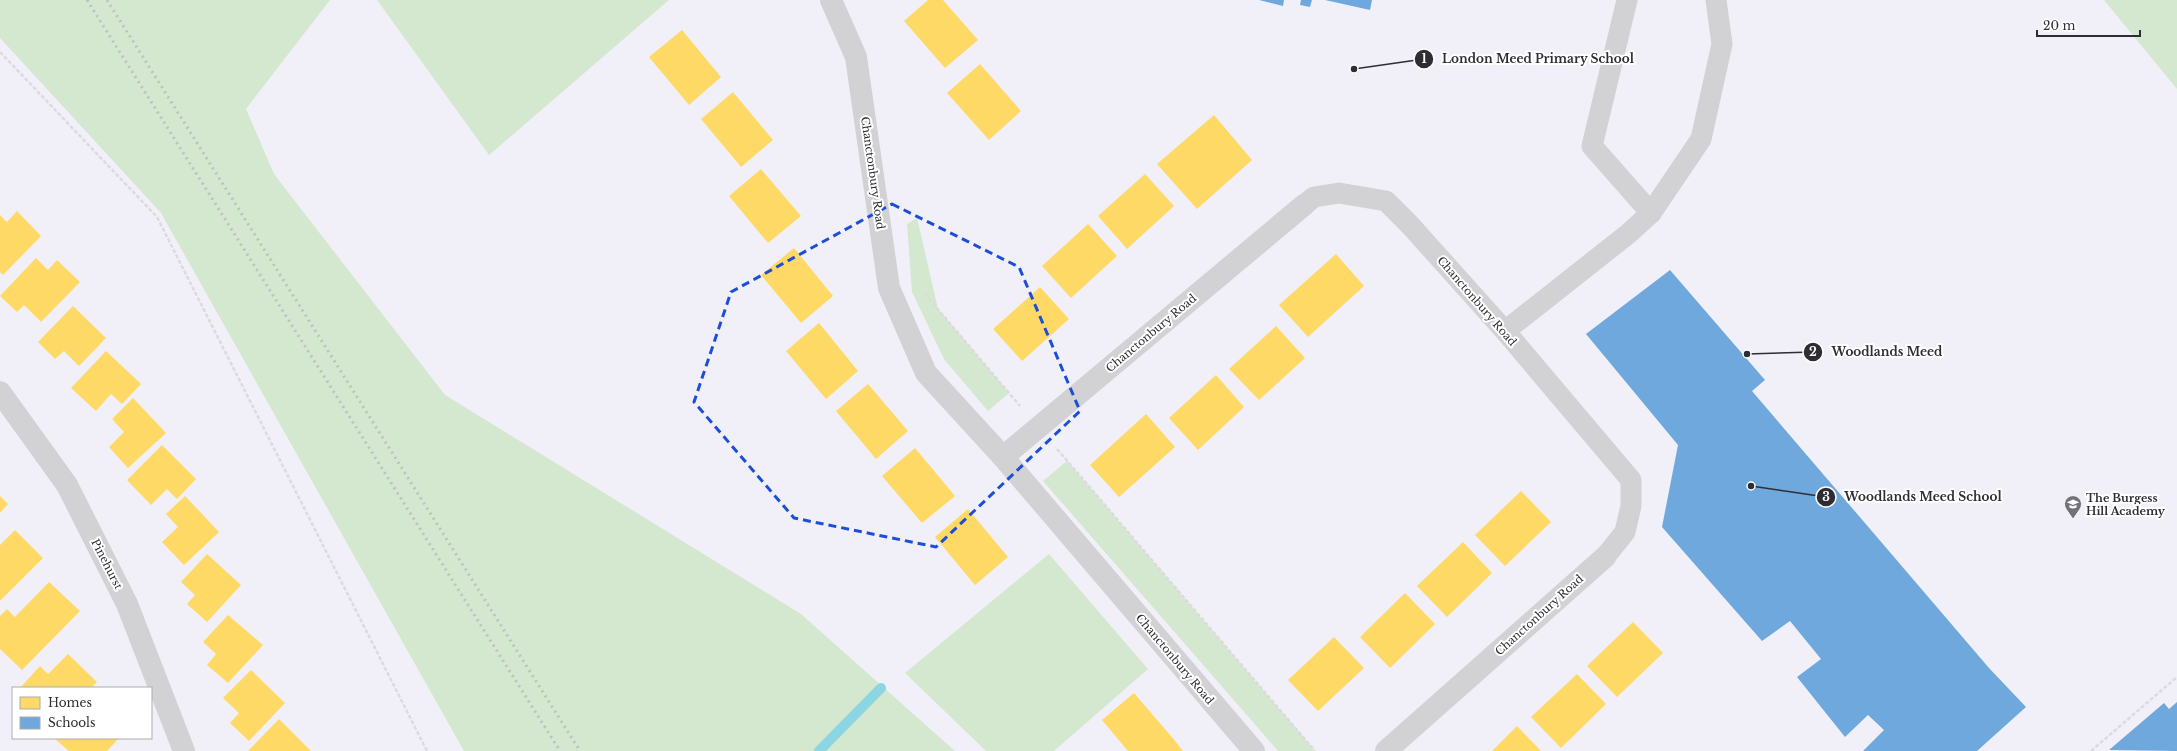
<svg xmlns="http://www.w3.org/2000/svg" width="2177" height="751" font-family="'Libre Baskerville',serif">
<style>
.green{fill:#d3e8ce}
.homes{fill:#ffd966}
.schools{fill:#6fa8dc}
.lines{fill:none;stroke-linecap:round;stroke-linejoin:round}
.stream{stroke:#8cd5e2;stroke-width:10}
.path{stroke:#dbdbdd;stroke-width:2.5;stroke-dasharray:4 2;stroke-linecap:butt}
.service{stroke:#d2d2d4;stroke-width:21}
.minor{stroke:#d2d2d4;stroke-width:22}
.rail{stroke:#c0c0c2;stroke-width:3;stroke-dasharray:2 4;stroke-linecap:butt}
.marked{fill:none;stroke:#1d4ed8;stroke-width:3;stroke-dasharray:8 5;stroke-linejoin:round}
.labels{text-anchor:middle;stroke-width:4;stroke-linejoin:round;paint-order:stroke}
.street-label{font-size:11px;fill:#2e2d34;stroke:#fff}
.poi-label{font-size:11px;font-weight:bold;fill:#2e2d34;stroke:#fff;text-anchor:start}
.leader{fill:none;stroke:#2e2d34;stroke-width:1.5}
.callout-dot{fill:#2e2d34;stroke:#fff;stroke-width:1.5}
.mark-label{font-size:12px;text-anchor:middle;font-weight:bold;fill:#fff}
.callout-label{font-size:12px;text-anchor:middle;font-weight:bold;fill:#2e2d34;stroke:#fff;stroke-width:4;stroke-linejoin:round;paint-order:stroke}
</style>
<rect width="100%" height="100%" fill="#f1f0f9"/>
<g class="green">
<polygon points="0,0 330,0 246,109 274,174 445,395 801,614 955,751 464,751 161,213 0,38"/>
<polygon points="377,0 669,0 489,155"/>
<polygon points="2104,0 2177,0 2177,89"/>
<polygon points="917,218 938,309 1009,393 988,411 944,359 912,292 907,224"/>
<polygon points="1067,461 1315,751 1278,751 1043,481"/>
<polygon points="1049,554 1148,669 1054,751 986,751 905,673"/>
</g>
<g class="homes">
<polygon points="928,0 943,0 978,40 945,68 904,21"/>
<polygon points="682,30 721,77 689,105 649,57"/>
<polygon points="980,64 1021,111 989,140 947,93"/>
<polygon points="733,92 773,140 741,167 701,119"/>
<polygon points="1214,115 1252,160 1197,209 1157,164"/>
<polygon points="761,169 801,216 768,243 729,196"/>
<polygon points="1145,174 1174,206 1127,249 1098,216"/>
<polygon points="17,211 41,236 3,275 0,272 0,215 7,222"/>
<polygon points="1088,224 1117,256 1071,298 1042,266"/>
<polygon points="794,248 833,296 801,323 761,275"/>
<polygon points="1336,254 1364,286 1308,337 1279,305"/>
<polygon points="36,258 48,270 57,260 80,282 41,322 24,305 17,312 0,296"/>
<polygon points="1040,287 1069,319 1022,361 993,329"/>
<polygon points="73,306 106,338 79,366 64,351 55,359 38,342"/>
<polygon points="819,323 858,371 826,399 786,351"/>
<polygon points="1276,326 1305,358 1259,400 1229,369"/>
<polygon points="106,351 141,384 122,404 111,394 96,411 71,388"/>
<polygon points="1216,375 1244,407 1198,450 1169,418"/>
<polygon points="868,384 908,431 876,459 836,411"/>
<polygon points="133,398 166,433 128,468 109,447 124,432 112,419"/>
<polygon points="1146,414 1175,447 1119,497 1090,465"/>
<polygon points="162,445 196,479 177,499 167,489 151,505 127,480"/>
<polygon points="915,448 955,496 922,523 882,476"/>
<polygon points="1521,491 1551,522 1505,566 1475,535"/>
<polygon points="0,496 8,504 0,513"/>
<polygon points="185,496 219,532 184,565 162,542 178,527 166,514"/>
<polygon points="968,509 1008,557 975,585 935,537"/>
<polygon points="15,530 43,558 0,601 0,545"/>
<polygon points="1463,542 1492,573 1447,617 1417,586"/>
<polygon points="207,554 241,585 207,622 187,604 195,595 181,582"/>
<polygon points="49,582 80,611 22,670 0,649 0,616 7,609 15,617"/>
<polygon points="1405,593 1435,624 1390,668 1360,637"/>
<polygon points="228,615 263,645 228,683 207,665 216,654 203,642"/>
<polygon points="1633,622 1663,653 1617,697 1587,666"/>
<polygon points="1334,637 1364,668 1318,711 1288,680"/>
<polygon points="68,654 97,682 91,688 20,688 40,666 48,674"/>
<polygon points="251,670 285,703 249,741 230,723 239,713 223,698"/>
<polygon points="1577,674 1606,704 1561,748 1531,717"/>
<polygon points="1134,693 1171,736 1183,751 1128,751 1102,720"/>
<polygon points="279,719 311,751 248,751"/>
<polygon points="1517,726 1541,751 1492,751"/>
<polygon points="54,738 119,738 107,751 69,751"/>
</g>
<g class="schools">
<polygon points="1259,0 1284,0 1283,6"/>
<polygon points="1301,0 1312,0 1310,7 1300,5"/>
<polygon points="1325,0 1372,0 1370,10"/>
<polygon points="1670,270 1765,380 1752,391 1989,668 2026,707 1977,751 1863,751 1884,730 1868,715 1845,737 1797,677 1821,659 1790,621 1762,641 1662,527 1678,445 1586,334"/>
<polygon points="2177,702 2177,751 2109,750 2164,703 2169,709"/>
</g>
<g class="lines">
<polyline class="stream" points="819,751 881,688"/>
<g class="path">
<polyline points="0,52 157,217 427,751"/>
<polyline points="925,294 1020,406"/>
<polyline points="1057,449 1315,751"/>
<polyline points="2091,751 2177,677"/>
</g>
<g class="service">
<polyline points="1627,0 1592,146 1651,213"/>
<polyline points="1304,205 1314,197 1339,193 1386,201 1410,225 1505,331 1631,480 1631,506 1625,532 1605,557"/>
<polyline points="1505,331 1628,234 1651,213 1701,139 1722,44 1716,0"/>
</g>
<g class="minor">
<polyline points="831,0 856,57 889,288 926,373 1003,457 1254,751"/>
<polyline points="0,392 67,485 127,604 184,751"/>
<polyline points="1003,457 1304,205"/>
<polyline points="1386,751 1605,557"/>
</g>
<g class="rail">
<polyline points="87,0 560,751"/>
<polyline points="107,0 580,751"/>
</g>
</g>
<path class="marked" d="M892 204 1019 267 1080 411 936 547 794 518 694 402 731 292Z"/>
<defs>
<g id="school-pin" transform="scale(0.9)"><path d="M0 17L-7.5 6A9.5 9.5 0 1 1 7.5 6Z" fill="#727179" stroke="#fff"/><path d="M0-5L7-2L0 1L-7-2ZM-4 1L0 2.5L4 1V4Q0 6-4 4Z" fill="#fff"/></g>
</defs>
<g fill-rule="evenodd">
<use href="#school-pin" x="2073" y="504"/>
</g>
<g class="labels">
<g class="street-label">
<text transform="translate(873 173) rotate(82)" y="4">Chanctonbury Road</text>
<text transform="translate(1477 301) rotate(49)" y="4">Chanctonbury Road</text>
<text transform="translate(1151 333) rotate(-40)" y="4">Chanctonbury Road</text>
<text transform="translate(107 564) rotate(63)" y="4">Pinehurst</text>
<text transform="translate(1539 615) rotate(-42)" y="4">Chanctonbury Road</text>
<text transform="translate(1175 659) rotate(50)" y="4">Chanctonbury Road</text>
</g>
<g class="poi-label">
<text x="2086" y="502">The Burgess<tspan x="2086" dy="13">Hill Academy</tspan></text>
</g>
</g>
<path class="leader" d="M1354 69L1424 59M1747 354L1813 352M1751 486L1826 497"/>
<g class="callout-dot">
<circle cx="1354" cy="69" r="4"/>
<circle cx="1747" cy="354" r="4"/>
<circle cx="1751" cy="486" r="4"/>
<circle cx="1424" cy="59" r="10"/>
<circle cx="1813" cy="352" r="10"/>
<circle cx="1826" cy="497" r="10"/>
</g>
<g class="mark-label">
<text x="1424" y="63">1</text>
<text x="1813" y="356">2</text>
<text x="1826" y="501">3</text>
</g>
<g class="callout-label">
<text x="1538" y="63">London Meed Primary School</text>
<text x="1887" y="356">Woodlands Meed</text>
<text x="1923" y="501">Woodlands Meed School</text>
</g>
<rect x="12" y="687" width="140" height="52" fill="#ffffff" stroke="#ababae"/>
<rect x="20" y="697" width="20" height="12" fill="#ffd966" stroke="#ababae"/>
<text x="48" y="707" font-size="12" fill="#2e2d34">Homes</text>
<rect x="20" y="717" width="20" height="12" fill="#6fa8dc" stroke="#ababae"/>
<text x="48" y="727" font-size="12" fill="#2e2d34">Schools</text>
<path d="M2037 30v6h103v-6" fill="none" stroke="#2e2d34" stroke-width="2"/>
<text x="2043" y="30" font-size="12" fill="#2e2d34" stroke="#ffffff" stroke-width="3" paint-order="stroke">20 m</text>
</svg>
